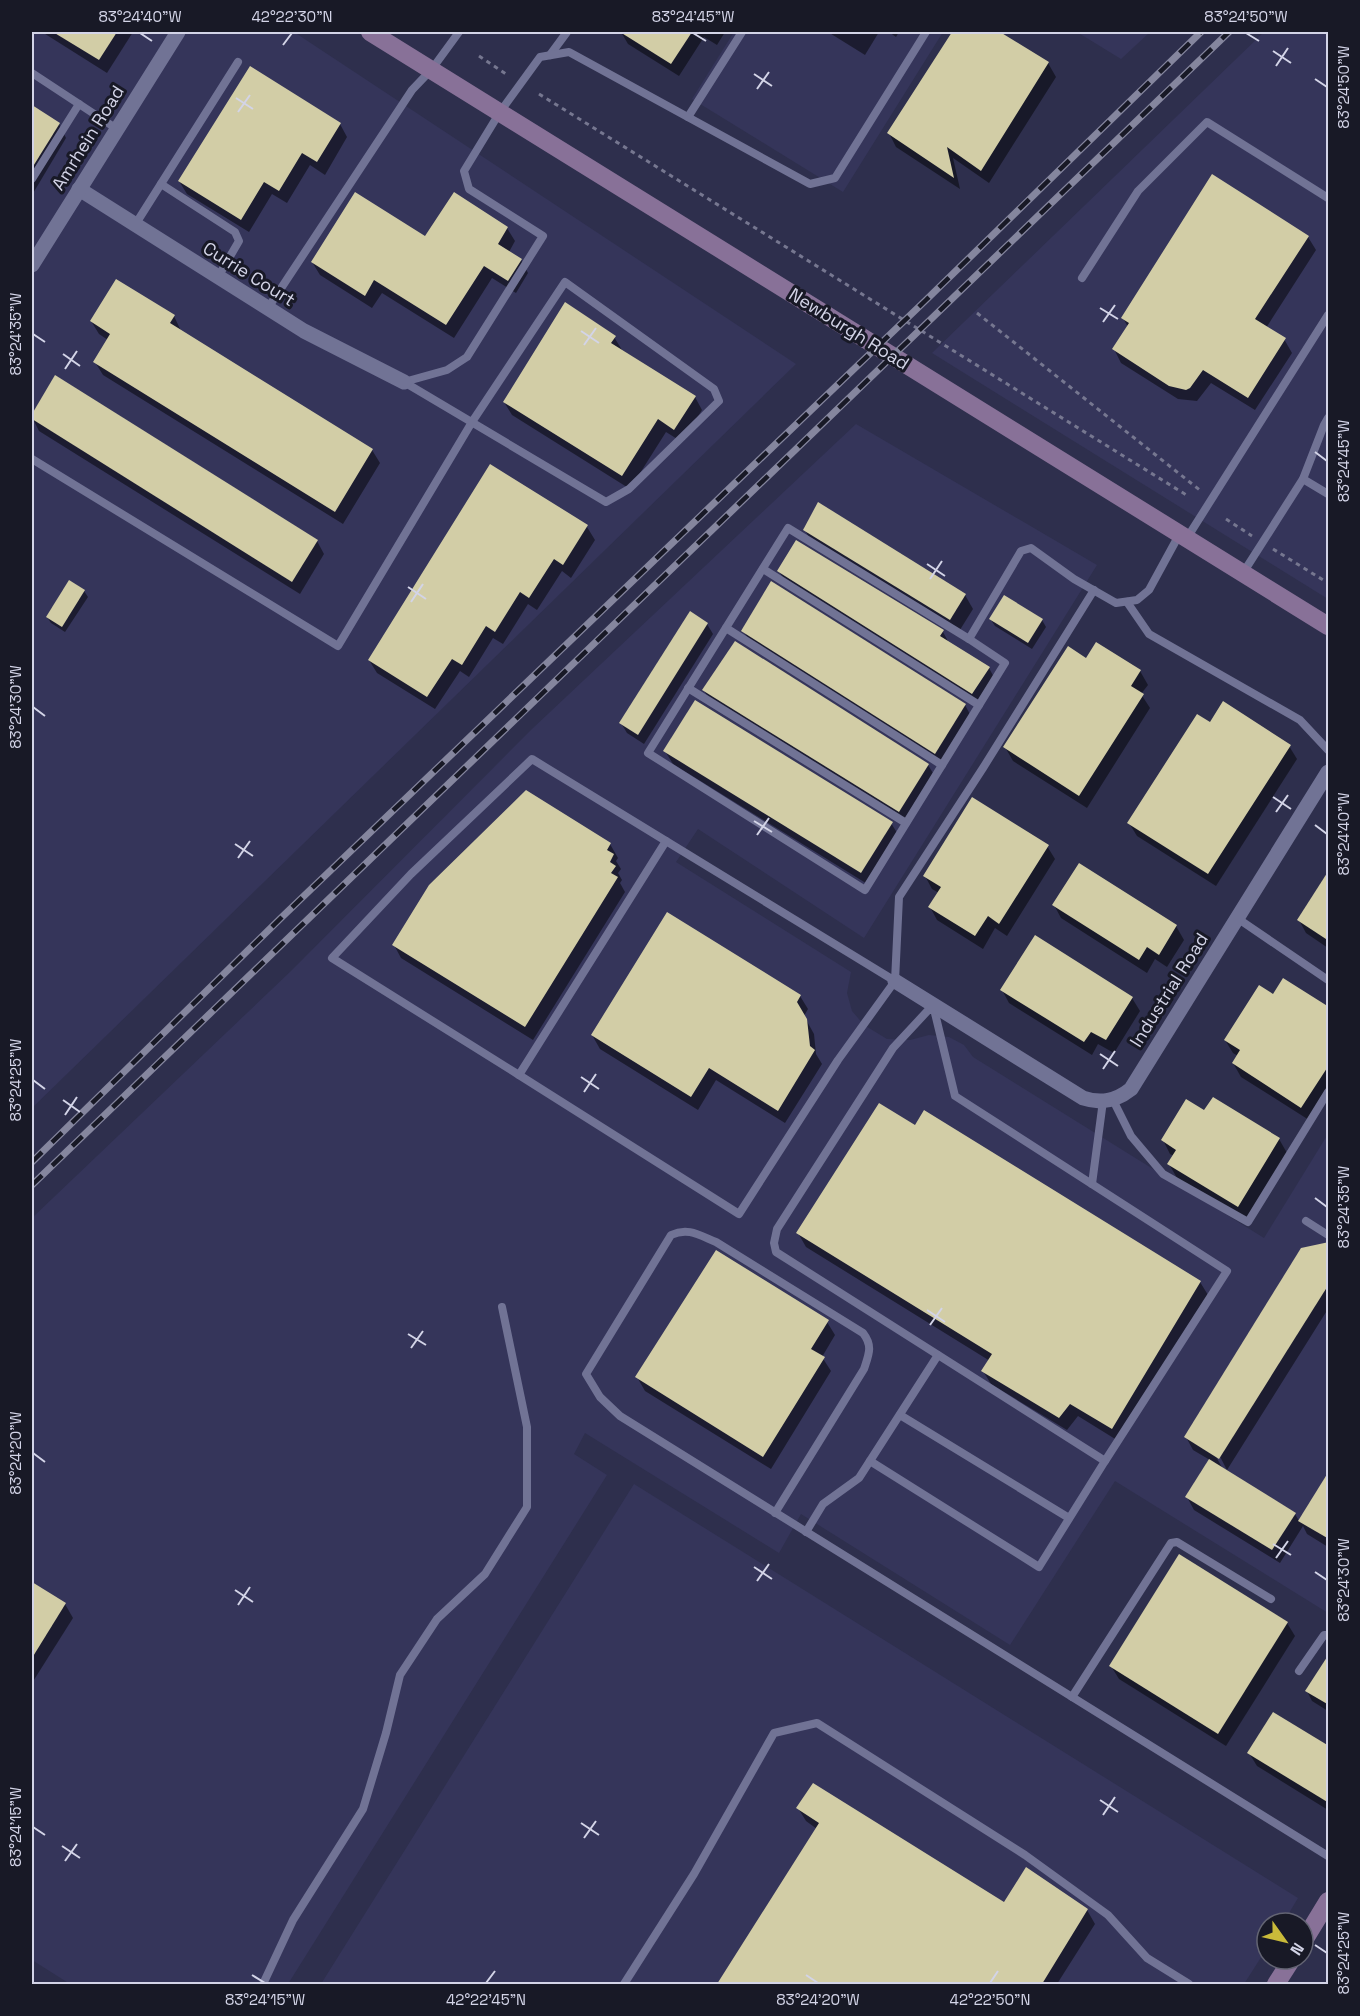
<svg xmlns="http://www.w3.org/2000/svg" width="1360" height="2016" font-family="'Space Grotesk',sans-serif">
<style>
.built{fill:#35355a}
.shadow{fill:#0007}
.building{fill:#d2cda6}
.lines{fill:none;stroke-linecap:round;stroke-linejoin:round}
.path{stroke:#767790;stroke-width:3;stroke-dasharray:4.5 4.5;stroke-linecap:butt}
.service{stroke:#717395;stroke-width:8}
.minor{stroke:#717395;stroke-width:15}
.secondary{stroke:#887198;stroke-width:18}
.rail-casing{stroke:#85869e;stroke-width:7}
.rail{stroke:#181926;stroke-width:4.5;stroke-dasharray:14;stroke-linecap:butt}
.ticks{fill:none;stroke:#d3d4e7;stroke-width:2}
.labels{text-anchor:middle;stroke-width:6;stroke-linejoin:round;paint-order:stroke}
.street-label{font-size:18px;fill:#d3d4e7;stroke:#181926}
.neatline{fill:none;stroke:#d3d4e7;stroke-width:2}
.ticks-label{font-size:15px;text-anchor:middle;fill:#d3d4e7}
</style>
<rect width="100%" height="100%" fill="#2e2f4d"/>
<g class="built">
<polygon points="32,32 294,32 796,364 32,1108"/>
<polygon points="734,32 943,32 843,192 692,99"/>
<polygon points="1077,32 1150,32 1121,59"/>
<polygon points="1264,32 1328,32 1328,599 932,353"/>
<polygon points="856,424 1097,565 864,938 698,829 676,862 851,972 847,993 852,1011 864,1025 887,1039 910,1040 929,1035 949,1037 964,1045 973,1057 1264,1238 1328,1134 1328,1613 1115,1481 1010,1645 801,1514 779,1553 585,1433 574,1454 607,1475 288,1984 70,1984 32,1960 32,1218 291,971 532,729"/>
<polygon points="634,1484 1298,1898 1283,1923 1267,1923 1267,1948 1244,1984 321,1984"/>
</g>
<g class="shadow">
<polygon points="42,32 133,32 107,73"/>
<polygon points="621,32 725,32 717,45 704,37 679,76 628,44"/>
<polygon points="828,32 879,32 865,55"/>
<polygon points="889,32 899,32 896,37"/>
<polygon points="954,32 997,32 1048,63 1056,77 989,183 953,158 960,189 896,147 889,133"/>
<polygon points="32,107 59,124 66,138 32,195"/>
<polygon points="340,124 347,137 325,175 310,165 287,203 272,194 249,232 187,194 179,181"/>
<polygon points="507,228 515,241 509,252 521,260 528,273 516,293 492,278 454,338 382,293 372,308 320,275 312,262 426,238"/>
<polygon points="1308,237 1316,250 1266,328 1284,339 1292,353 1255,410 1211,383 1197,401 1178,399 1121,363 1114,349 1128,327 1123,318"/>
<polygon points="174,316 181,331 372,450 380,463 343,524 103,375 95,362 108,340 99,334 91,321"/>
<polygon points="614,337 622,350 695,397 702,410 682,442 666,432 630,489 512,415 504,402"/>
<polygon points="56,377 317,541 324,554 300,594 39,431 32,417"/>
<polygon points="491,466 587,527 595,540 571,578 562,571 537,610 528,604 503,644 493,638 469,677 460,671 435,709 377,673 369,660"/>
<polygon points="805,530 965,595 973,609 958,633 812,543"/>
<polygon points="779,571 943,632 949,643 989,668 996,681 980,706 787,584"/>
<polygon points="84,591 88,597 65,632 51,623 47,617"/>
<polygon points="991,620 1042,620 1046,627 1032,649 995,626"/>
<polygon points="707,624 713,634 644,744 627,733 621,723"/>
<polygon points="743,630 965,705 972,718 943,766 751,644"/>
<polygon points="1086,660 1140,671 1148,685 1141,694 1150,708 1087,808 1013,761 1005,747"/>
<polygon points="704,690 928,765 936,778 907,824 711,703"/>
<polygon points="1210,724 1289,746 1297,759 1216,886 1137,836 1129,823"/>
<polygon points="665,751 891,823 899,836 869,885 673,764"/>
<polygon points="610,844 618,858 616,861 621,869 618,873 622,880 620,883 625,892 533,1040 401,958 394,945"/>
<polygon points="1047,846 1055,859 1007,936 995,928 983,949 937,920 930,907 939,893 932,889 925,876"/>
<polygon points="1079,865 1176,926 1184,940 1167,967 1155,959 1147,973 1061,918 1054,905"/>
<polygon points="1328,873 1328,948 1306,933 1299,920"/>
<polygon points="1002,990 1132,998 1140,1011 1114,1053 1098,1044 1092,1055 1009,1003"/>
<polygon points="800,996 808,1009 804,1016 814,1034 816,1054 822,1064 785,1123 716,1080 698,1110 600,1049 592,1035"/>
<polygon points="1274,996 1328,1009 1328,1090 1309,1120 1241,1077 1233,1063 1238,1056 1233,1053 1225,1040"/>
<polygon points="924,1112 1200,1282 1208,1295 1120,1442 1078,1416 1067,1430 991,1384 983,1371 990,1361 806,1247 798,1233 915,1127"/>
<polygon points="1205,1112 1279,1139 1287,1153 1245,1220 1177,1178 1169,1164 1174,1156 1170,1154 1163,1140"/>
<polygon points="1328,1248 1328,1309 1227,1470 1217,1451 1214,1453 1224,1471 1295,1514 1299,1521 1328,1474 1328,1547 1307,1534 1303,1526 1280,1563 1194,1510 1187,1497 1210,1460 1193,1450 1186,1437"/>
<polygon points="827,1322 835,1335 822,1357 831,1371 771,1469 645,1391 637,1377"/>
<polygon points="32,1583 65,1604 73,1618 32,1683"/>
<polygon points="1287,1623 1295,1636 1226,1746 1119,1679 1111,1666"/>
<polygon points="1328,1656 1328,1711 1312,1701 1307,1691"/>
<polygon points="1328,1748 1328,1810 1257,1766 1249,1753"/>
<polygon points="798,1808 1004,1904 1026,1869 1087,1910 1095,1924 1057,1984 719,1984 817,1829 806,1821"/>
</g>
<g class="building">
<polygon points="53,32 117,32 99,60"/>
<polygon points="620,32 692,32 671,64"/>
<polygon points="952,32 1000,32 1049,62 981,171 947,147 954,178 887,133"/>
<polygon points="250,66 341,123 317,162 302,153 279,191 264,182 241,220 178,181"/>
<polygon points="32,105 60,123 32,168"/>
<polygon points="1212,174 1309,236 1255,319 1286,338 1248,398 1203,370 1190,388 1186,390 1169,386 1112,349 1129,323 1121,318"/>
<polygon points="355,192 425,236 454,192 508,227 498,244 522,259 508,281 484,266 446,325 374,280 365,296 311,262"/>
<polygon points="116,279 175,315 170,323 373,449 335,512 93,362 110,334 90,321"/>
<polygon points="565,302 616,336 611,343 696,396 674,430 658,419 622,476 503,402"/>
<polygon points="55,375 318,540 292,582 32,419 32,414"/>
<polygon points="490,464 588,525 563,565 554,559 529,598 520,592 495,632 486,626 462,665 452,659 427,697 368,660"/>
<polygon points="818,502 966,594 950,620 803,530"/>
<polygon points="796,540 944,630 940,636 990,667 972,694 777,571"/>
<polygon points="69,580 85,590 62,627 46,617"/>
<polygon points="771,581 966,704 935,754 741,631"/>
<polygon points="1004,595 1043,619 1028,643 989,619"/>
<polygon points="690,611 708,623 638,735 619,723"/>
<polygon points="735,641 929,764 899,812 702,690"/>
<polygon points="1096,642 1141,670 1131,686 1144,694 1079,796 1003,747 1068,646 1086,658"/>
<polygon points="695,700 893,822 861,873 663,751"/>
<polygon points="1223,701 1291,745 1208,874 1127,823 1197,714 1210,722"/>
<polygon points="526,790 611,843 607,850 614,854 610,862 616,866 611,873 618,877 525,1027 392,945 429,885"/>
<polygon points="972,797 1049,845 999,924 988,916 975,936 928,907 941,887 923,876"/>
<polygon points="1079,863 1177,925 1159,955 1147,947 1139,960 1052,905"/>
<polygon points="1329,870 1329,941 1297,920"/>
<polygon points="667,912 801,995 797,1002 807,1019 810,1046 815,1050 778,1111 709,1068 691,1097 591,1035"/>
<polygon points="1035,935 1133,997 1106,1040 1091,1032 1084,1042 1000,990"/>
<polygon points="1283,978 1329,1007 1329,1065 1301,1108 1232,1063 1240,1050 1224,1040 1259,985 1273,994"/>
<polygon points="1213,1097 1280,1138 1238,1207 1167,1164 1176,1150 1161,1140 1186,1099 1204,1110"/>
<polygon points="879,1103 915,1125 924,1110 1201,1281 1112,1429 1070,1404 1059,1418 981,1371 992,1354 796,1233"/>
<polygon points="1329,1242 1329,1284 1219,1459 1184,1437 1301,1248"/>
<polygon points="716,1250 829,1320 811,1349 825,1357 763,1457 635,1377"/>
<polygon points="1209,1459 1296,1513 1272,1550 1185,1497"/>
<polygon points="1329,1471 1329,1539 1298,1521"/>
<polygon points="1179,1554 1288,1622 1218,1734 1109,1666"/>
<polygon points="32,1582 66,1603 32,1658"/>
<polygon points="1329,1654 1329,1705 1305,1691"/>
<polygon points="1273,1712 1329,1746 1329,1803 1247,1753"/>
<polygon points="813,1783 1004,1902 1026,1867 1088,1909 1042,1984 717,1984 819,1823 796,1808"/>
</g>
<g class="lines">
<g class="path">
<polyline points="479,56 506,74"/>
<polyline points="539,94 1188,496"/>
<polyline points="977,313 1201,491"/>
<polyline points="1226,519 1252,536"/>
<polyline points="1273,549 1328,583"/>
</g>
<g class="service">
<polyline points="550,55 567,32"/>
<polyline points="32,73 117,129"/>
<polyline points="688,117 742,32"/>
<polyline points="32,179 79,104"/>
<polyline points="161,184 235,232 239,241 218,277"/>
<polyline points="135,225 238,62"/>
<polyline points="1082,278 1138,191 1207,122 1328,198"/>
<polyline points="268,308 412,90 432,69 459,32"/>
<polyline points="404,382 447,370 467,357 543,236 469,189 464,171 500,112 540,57 569,52 810,184 835,178 926,32"/>
<polyline points="32,459 338,646 472,422 565,282 714,389 719,401 629,489 606,502 404,382"/>
<polyline points="1303,479 1328,494"/>
<polygon points="788,528 969,639 1005,663 865,890 648,753"/>
<polyline points="1187,538 1328,315"/>
<polyline points="763,569 979,705"/>
<polyline points="1243,573 1303,479 1324,425 1328,418"/>
<polyline points="1127,602 1149,634 1300,720 1328,750"/>
<polyline points="726,628 942,765"/>
<polyline points="969,639 1021,551 1031,548 1074,579 1116,603 1137,600 1149,590 1179,535"/>
<polyline points="688,688 906,823"/>
<polyline points="1237,918 1328,980"/>
<polyline points="895,981 666,841 519,1075 739,1214 838,1060 895,981 899,897 983,768 1094,590"/>
<polygon points="933,1005 955,1096 1227,1271 1105,1461 776,1252 774,1243 777,1229 893,1048"/>
<polyline points="519,1075 332,958 411,874 532,759 666,841"/>
<polyline points="1113,1100 1131,1136 1163,1174 1248,1222 1328,1092"/>
<polyline points="1092,1184 1103,1101"/>
<polyline points="1306,1221 1328,1235"/>
<polyline points="900,1415 1069,1518"/>
<polyline points="870,1461 1039,1567 1105,1461"/>
<path d="M775 1513 864 1369C869 1354 873 1346 863 1333L716 1242C699 1235 688 1227 671 1235L586 1374 600 1397 620 1416 1328 1856"/>
<polyline points="806,1532 823,1504 859,1478 938,1355"/>
<polyline points="1299,1671 1324,1635 1328,1635"/>
<polyline points="1072,1697 1171,1543 1177,1542 1271,1599"/>
<polyline points="263,1984 293,1920 363,1809 386,1733 400,1675 437,1619 485,1574 527,1507 527,1427 502,1307"/>
<polyline points="624,1984 694,1874 774,1733 817,1723 1025,1855 1108,1915 1147,1958 1189,1984"/>
</g>
<g class="minor">
<polyline points="79,189 304,331 404,382"/>
<polyline points="32,265 178,32"/>
<path d="M895 981 1083 1098C1101 1104 1116 1101 1131 1089L1328 772"/>
</g>
<g class="secondary">
<polyline points="370,32 1328,626"/>
<polyline points="1303,1942 1328,1901"/>
<polyline points="1276,1984 1292,1959"/>
</g>
<g class="rail-casing">
<g id="rail">
<polyline points="32,1162 283,916 926,300 1201,32"/>
<polyline points="32,1185 1229,32"/>
</g>
</g>
<use href="#rail" class="rail"/>
</g>
<path class="ticks" d="M140 33 152 41M693 33 706 41M1246 33 1259 41M283 45 292 33M1273 51 1291 63M1276 66 1288 48M754 74 772 86M1315 79 1327 87M757 89 769 72M236 98 253 109M238 112 250 95M1100 308 1118 319M1103 322 1115 305M581 331 599 343M33 334 45 342M584 345 596 328M63 354 80 366M65 369 77 351M1315 452 1327 461M927 564 945 576M930 579 942 561M408 587 426 599M411 602 423 584M33 707 45 716M1273 797 1291 809M1276 812 1288 795M754 821 772 832M1315 825 1327 834M757 835 769 818M235 844 253 856M238 858 250 841M1100 1054 1118 1066M1103 1069 1115 1051M581 1077 599 1089M33 1080 45 1089M584 1092 596 1074M63 1100 80 1112M65 1115 77 1097M1315 1198 1327 1207M927 1310 945 1322M930 1325 942 1308M408 1334 426 1345M411 1348 423 1331M33 1453 45 1462M1273 1544 1291 1555M1276 1558 1288 1541M754 1567 772 1579M1315 1572 1327 1580M757 1581 769 1564M235 1590 253 1602M238 1605 250 1587M1100 1800 1118 1812M1103 1815 1115 1797M581 1823 599 1835M33 1827 45 1835M584 1838 596 1821M62 1846 80 1858M65 1861 77 1844M1315 1945 1327 1953M252 1975 265 1983M806 1975 818 1983M486 1983 495 1971M990 1983 998 1971"/>
<g class="labels">
<g class="street-label">
<text transform="translate(88 138) rotate(-58)" y="6">Amrhein Road</text>
<text transform="translate(249 274) rotate(32)" y="6">Currie Court</text>
<text transform="translate(849 329) rotate(32)" y="6">Newburgh Road</text>
<text transform="translate(1169 990) rotate(-58)" y="6">Industrial Road</text>
</g>
</g>
<rect width="1360" height="2016" fill="none" stroke="#181926" stroke-width="66"/>
<g transform="translate(1285 1941) rotate(124)"><circle r="28" fill="#181926" stroke="#636473" stroke-width="1.5"/>
<path d="M0-4.5L10 22L0 15L-10 22Z" fill="#c9ba3a"/>
<text y="-9" font-size="16" font-weight="bold" text-anchor="middle" fill="#d3d4e7">N</text>
</g>
<rect x="33" y="33" width="1294" height="1950" class="neatline"/>
<g class="ticks-label">
<text x="140" y="22">83°24'40"W</text>
<text x="292" y="22">42°22'30"N</text>
<text x="693" y="22">83°24'45"W</text>
<text x="1246" y="22">83°24'50"W</text>
<text transform="translate(1344 87) rotate(-90)" y="5">83°24'50"W</text>
<text transform="translate(16 334) rotate(-90)" y="5">83°24'35"W</text>
<text transform="translate(1344 461) rotate(-90)" y="5">83°24'45"W</text>
<text transform="translate(16 707) rotate(-90)" y="5">83°24'30"W</text>
<text transform="translate(1344 834) rotate(-90)" y="5">83°24'40"W</text>
<text transform="translate(16 1080) rotate(-90)" y="5">83°24'25"W</text>
<text transform="translate(1344 1207) rotate(-90)" y="5">83°24'35"W</text>
<text transform="translate(16 1453) rotate(-90)" y="5">83°24'20"W</text>
<text transform="translate(1344 1580) rotate(-90)" y="5">83°24'30"W</text>
<text transform="translate(16 1827) rotate(-90)" y="5">83°24'15"W</text>
<text transform="translate(1344 1953) rotate(-90)" y="5">83°24'25"W</text>
<text x="265" y="2005">83°24'15"W</text>
<text x="486" y="2005">42°22'45"N</text>
<text x="818" y="2005">83°24'20"W</text>
<text x="990" y="2005">42°22'50"N</text>
</g>
</svg>
